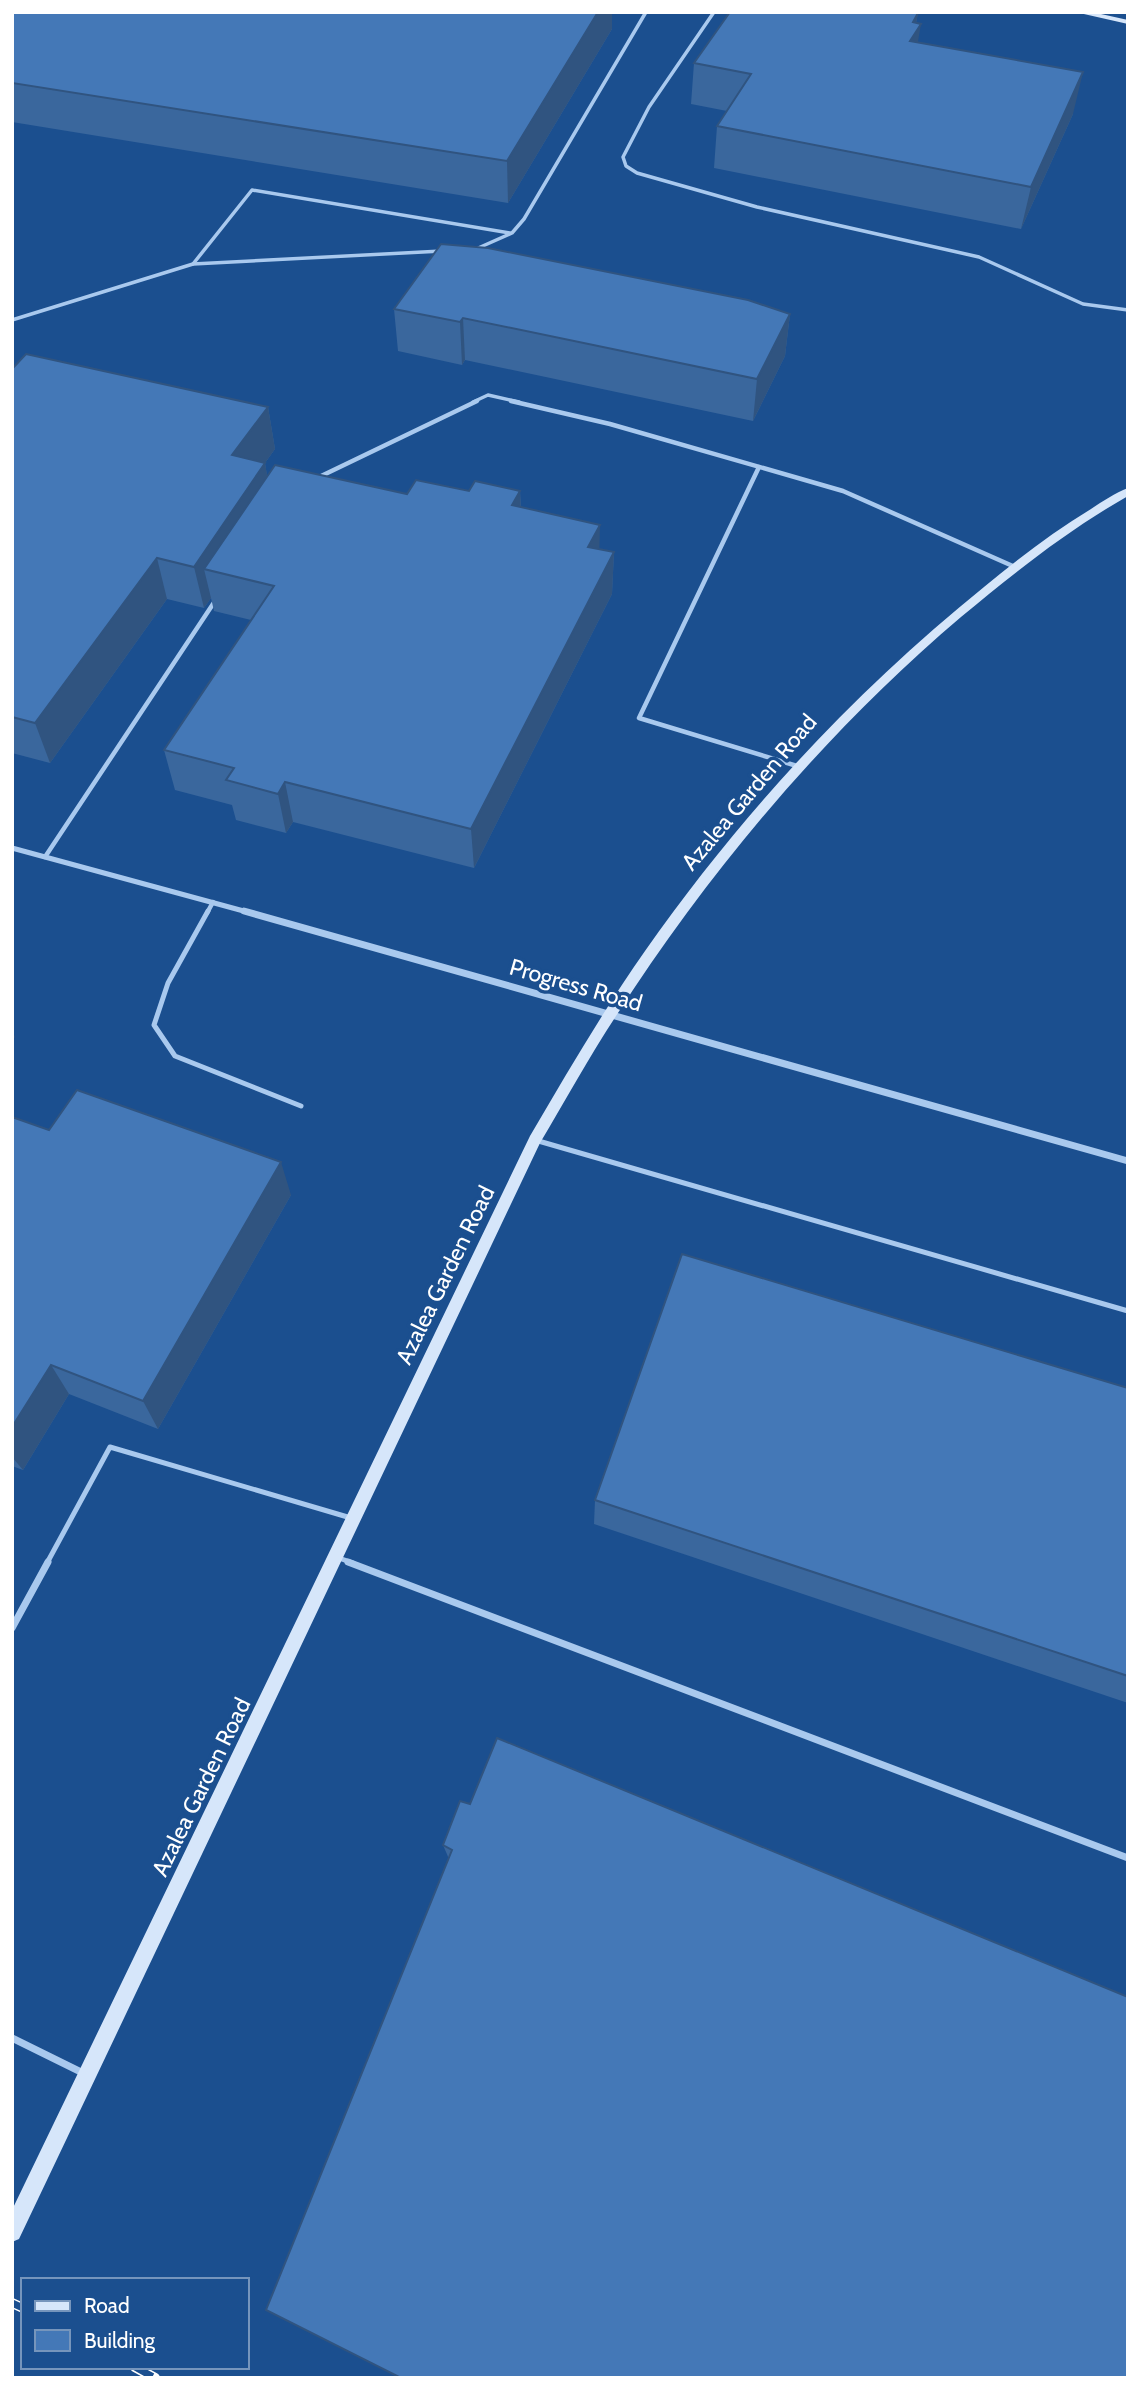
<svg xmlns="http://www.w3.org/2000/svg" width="1140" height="2390" font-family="Cabin,sans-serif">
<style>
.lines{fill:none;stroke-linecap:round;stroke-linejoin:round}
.lane-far3{stroke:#a9c9ee;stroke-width:3.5}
.lane-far2{stroke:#a9c9ee;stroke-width:4.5}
.lane-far1{stroke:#a9c9ee;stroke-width:5}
.lane{stroke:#a9c9ee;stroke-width:7}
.street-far1{stroke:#a9c9ee;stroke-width:5}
.street{stroke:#a9c9ee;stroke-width:7}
.secondary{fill:#d6e6fa;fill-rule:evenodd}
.rail-casing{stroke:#fff;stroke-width:10}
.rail{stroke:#1b4f8f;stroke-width:7;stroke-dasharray:20;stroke-linecap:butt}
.wall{fill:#3a679d}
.shaded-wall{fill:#305480}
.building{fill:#4478b7;stroke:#305480;stroke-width:2}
.labels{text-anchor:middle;stroke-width:7;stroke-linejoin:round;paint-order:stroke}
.street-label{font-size:23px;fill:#fff;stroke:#1b4f8f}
</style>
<rect width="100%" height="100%" fill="#1b4f8f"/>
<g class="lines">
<g class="lane-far3">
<polyline points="714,12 649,107 623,157 626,166 637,173 757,207 979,257 1083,304 1128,310"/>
<polyline points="476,249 512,233 524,219 646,12"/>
<polyline points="193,264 252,190 510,233"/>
<polyline points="12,320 193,264 442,251"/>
<polyline points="473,402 488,395 519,402"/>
</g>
<g class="lane-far2">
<polyline points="511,401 610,424 843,491 1015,567"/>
<polyline points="759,467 639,718 797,766"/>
<polyline points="317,478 477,401"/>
<polyline points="45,857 215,601"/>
<polyline points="207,913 213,902"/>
</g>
<g class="lane-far1">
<polyline points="208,911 168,983 154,1025 175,1056 301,1106"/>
<polyline points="535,1140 1128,1311"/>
<polyline points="336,1557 353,1563"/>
<polyline points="47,1563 110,1447 351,1518"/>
</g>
<g class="lane">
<polyline points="348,1562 1128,1858"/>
<polyline points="12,1628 48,1562"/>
<polyline points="12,2038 85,2074"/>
</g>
<polyline class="street-far1" points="12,848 251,913"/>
<polyline class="street" points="244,911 1128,1161"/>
<g class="secondary">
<polygon points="1075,12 1092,12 1128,20 1128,24"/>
<path d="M1128 488V496C1068 530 1014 573 961 617 826 732 712 867 616 1016 589 1057 565 1101 540 1143L19 2239 12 2242V2210L530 1136C567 1073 603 1011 645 951 741 814 854 692 984 587 1018 559 1053 532 1091 509 1103 501 1115 493 1128 488Z"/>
</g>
<g class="rail-casing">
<g id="rail">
<polyline points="12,2303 23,2308"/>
<polyline points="135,2367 155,2378"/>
</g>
</g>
<use href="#rail" class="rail"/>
</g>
<g class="wall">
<polygon points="12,12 612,12 612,29 508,203 12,122"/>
<polygon points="918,13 916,23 918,43 1073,114 1021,229 714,168 717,126 727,111 691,104 694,63"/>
<polygon points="394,309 790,314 785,356 753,421 465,360 462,365 398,351"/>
<polygon points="12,369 268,407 275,449 265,463 267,476 407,494 469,491 520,491 521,507 599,549 614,552 612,594 474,868 293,822 286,833 236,820 232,805 175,790 164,750 251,620 214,611 211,598 204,608 167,599 50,763 12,753"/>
<polygon points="12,1117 49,1130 291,1195 158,1429 69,1394 23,1470 12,1466"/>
<polygon points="1128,1388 1128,1703 594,1524 595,1500"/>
<polygon points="470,1804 449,1859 443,1845"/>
</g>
<g class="shaded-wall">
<polygon points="598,12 612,12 612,29 508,203 507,161"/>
<polygon points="918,13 914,35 921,24 914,65 904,82 913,22"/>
<polygon points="1083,72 1073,114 1021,229 1031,187"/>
<polygon points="790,314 785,356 753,421 757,379"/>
<polygon points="463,318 465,360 462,365 460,322"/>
<polygon points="268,407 275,449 265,463 272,504 204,569 211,598 204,608 194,567 232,455"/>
<polygon points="520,491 522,532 512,505"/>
<polygon points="600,525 599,566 588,547"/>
<polygon points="614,552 612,594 474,868 471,829"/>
<polygon points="157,558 167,599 50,763 35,723"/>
<polygon points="285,782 293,822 286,833 278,794"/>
<polygon points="12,1030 15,1037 12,1041"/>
<polygon points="281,1162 291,1195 158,1429 143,1401"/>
<polygon points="51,1365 69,1394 23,1470 12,1457 12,1427"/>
</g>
<g class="building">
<polygon points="12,12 598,12 507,161 12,83"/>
<polygon points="730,12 911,12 918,13 913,22 921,24 910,41 1083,72 1031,187 717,126 751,74 694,63"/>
<polygon points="441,244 488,248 748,300 790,314 757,379 463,318 460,322 394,309"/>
<polygon points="26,354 268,407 232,455 265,463 194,567 157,558 35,723 12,717 12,369"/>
<polygon points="275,465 407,494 416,480 469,491 475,481 520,491 512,505 600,525 588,547 614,552 471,829 285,782 278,794 226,780 234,768 164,750 274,586 204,569"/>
<polygon points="77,1090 281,1162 143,1401 51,1365 12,1427 12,1117 49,1130"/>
<polygon points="682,1254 1128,1388 1128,1676 595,1500"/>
<polygon points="497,1738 1128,1997 1128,2378 401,2378 266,2310 452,1850 443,1845 460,1801 470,1804"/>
</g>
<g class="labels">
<g class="street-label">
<text transform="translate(749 792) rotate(-50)" y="8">Azalea Garden Road</text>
<text transform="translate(576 985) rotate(16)" y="8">Progress Road</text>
<text transform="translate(445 1275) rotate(-64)" y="8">Azalea Garden Road</text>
<text transform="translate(201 1787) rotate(-64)" y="8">Azalea Garden Road</text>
</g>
</g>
<rect width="1140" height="2390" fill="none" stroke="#ffffff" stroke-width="28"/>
<rect x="21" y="2278" width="228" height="91" fill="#1b4f8f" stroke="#7695bc" stroke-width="2"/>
<rect x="35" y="2301" width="35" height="10" fill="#d6e6fa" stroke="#7695bc" stroke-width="2"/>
<text x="84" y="2313" font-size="21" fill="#ffffff">Road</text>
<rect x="35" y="2330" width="35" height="21" fill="#4478b7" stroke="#7695bc" stroke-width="2"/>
<text x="84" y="2348" font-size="21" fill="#ffffff">Building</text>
</svg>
